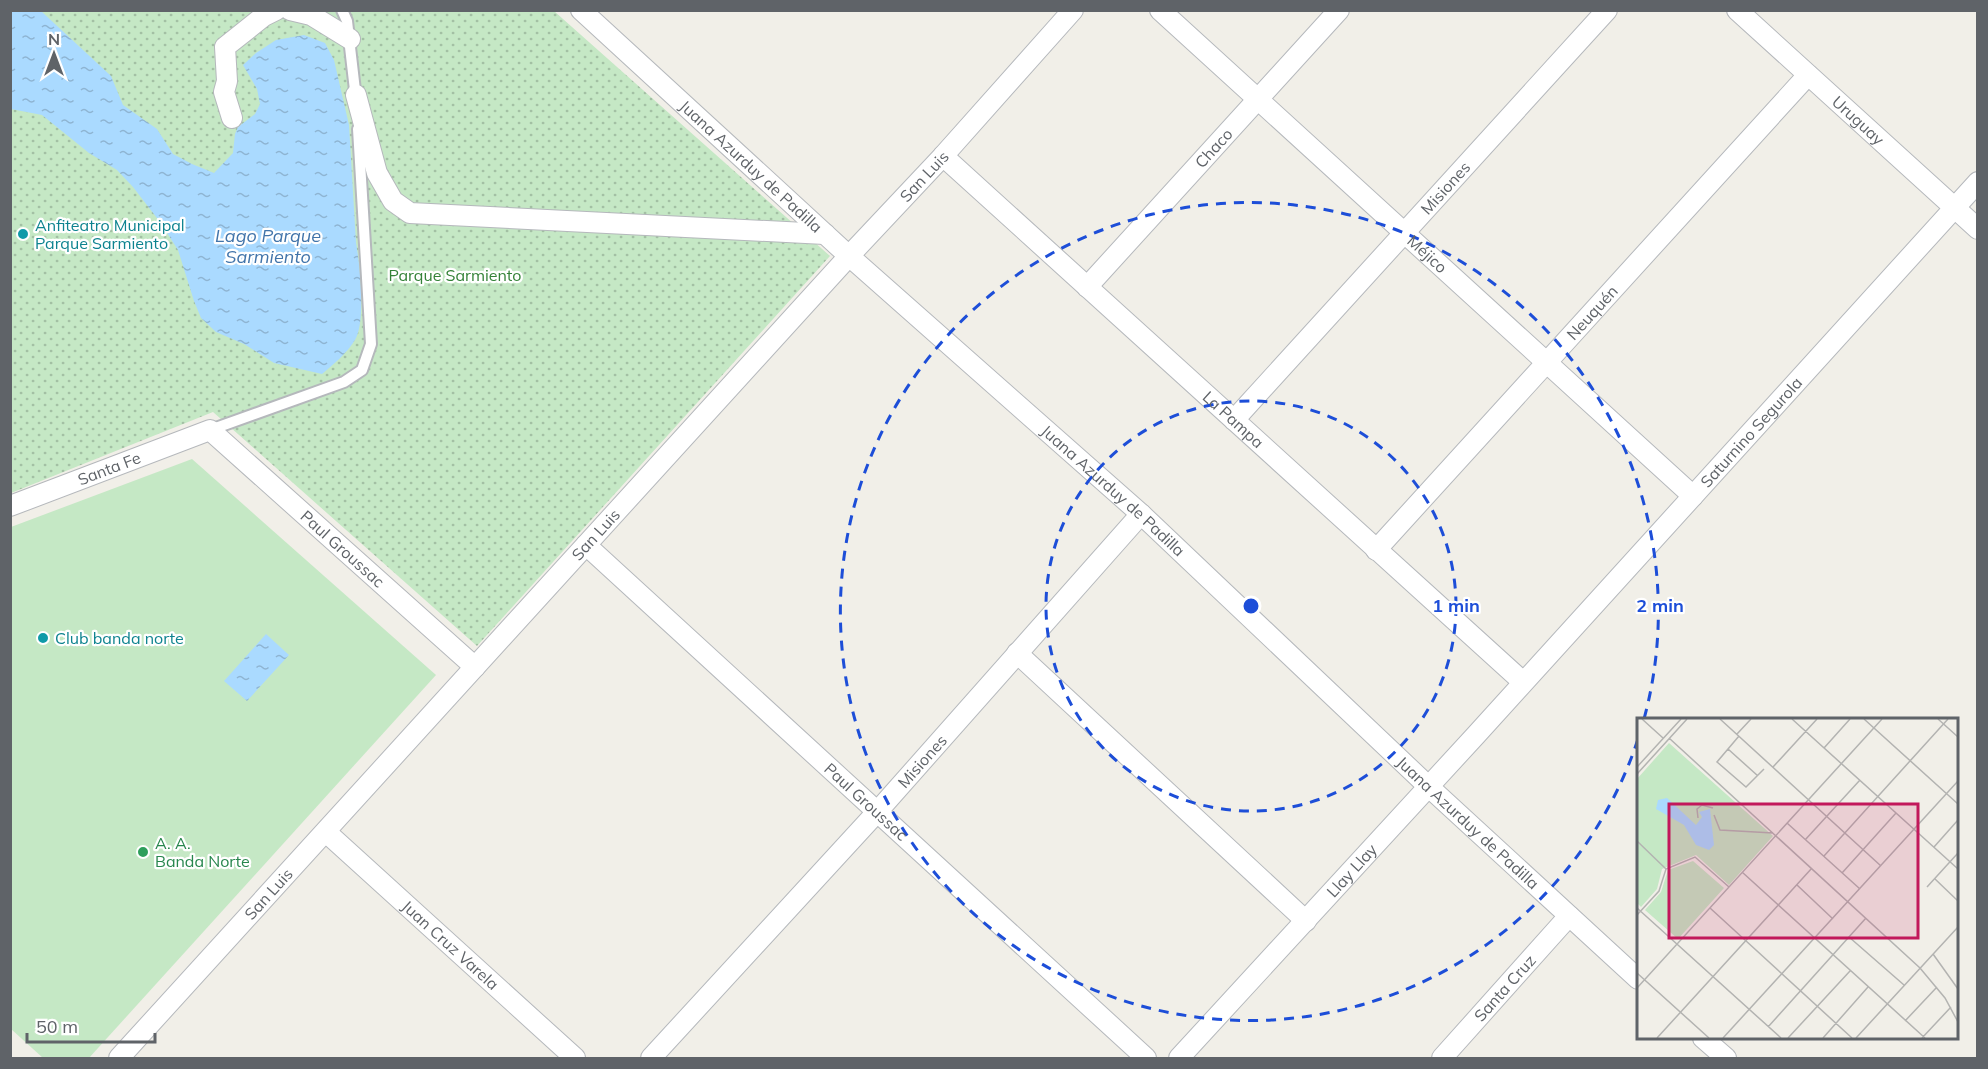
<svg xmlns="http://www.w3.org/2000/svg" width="1988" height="1069" font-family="Mulish,sans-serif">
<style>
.grass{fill:#c5e8c5}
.park{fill:url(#park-dots)}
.water{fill:url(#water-ripples)}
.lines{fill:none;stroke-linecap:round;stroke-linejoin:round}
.lane-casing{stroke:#b5b8bc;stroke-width:14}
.street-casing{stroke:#b5b8bc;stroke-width:22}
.lane{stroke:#fff;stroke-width:10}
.street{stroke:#fff;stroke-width:20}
.ring{fill:none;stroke:#1d4ed8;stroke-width:3;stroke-dasharray:10 8}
.culture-dot{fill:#0f9aa8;stroke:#fff;stroke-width:2}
.leisure-dot{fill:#2e9e5b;stroke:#fff;stroke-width:2}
.labels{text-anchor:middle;stroke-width:4.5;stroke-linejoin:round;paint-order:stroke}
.street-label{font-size:16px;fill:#5f6368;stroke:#fff}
.culture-label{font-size:16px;fill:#0d838f;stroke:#fff;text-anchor:start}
.park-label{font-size:16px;fill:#348238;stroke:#fff}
.leisure-label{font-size:16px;fill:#27864d;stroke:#fff;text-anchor:start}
.water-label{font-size:18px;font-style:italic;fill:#4174aa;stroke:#fff}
.inset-road{fill:none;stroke:#b3b3b1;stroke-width:1.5}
.view{fill:#c2185b;fill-opacity:0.15;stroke:#c2185b;stroke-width:3}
.inset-edge{fill:none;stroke:#5f6368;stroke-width:3}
.centre{fill:#1d4ed8;stroke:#fff;stroke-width:3}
.ring-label{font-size:18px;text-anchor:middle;font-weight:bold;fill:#1d4ed8;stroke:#fff;stroke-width:4.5;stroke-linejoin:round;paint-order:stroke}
</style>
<defs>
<pattern id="park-dots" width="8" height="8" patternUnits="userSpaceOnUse" patternTransform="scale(1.5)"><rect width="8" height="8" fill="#c5e8c5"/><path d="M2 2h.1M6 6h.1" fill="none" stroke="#a3c0a4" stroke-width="1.8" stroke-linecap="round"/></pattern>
<pattern id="water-ripples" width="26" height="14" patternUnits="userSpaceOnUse" patternTransform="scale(1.5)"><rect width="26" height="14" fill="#aadaff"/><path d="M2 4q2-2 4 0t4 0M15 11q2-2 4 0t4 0" fill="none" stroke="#8eb4d2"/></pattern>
</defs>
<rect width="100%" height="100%" fill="#f1efe8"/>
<polygon class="grass" points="192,459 436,675 89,1058 43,1058 11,1029 11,527"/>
<polygon class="park" points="11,11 554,11 830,256 477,646 213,412 11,493"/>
<g class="water">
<path d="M10 11H41L111 76 123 105 157 129 173 154 192 164 214 173 233 153 235 134 238 127 255 114 260 104 257 89 243 65 256 53 276 40 304 35 325 43 334 60 349 125 356 243C360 265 366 322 355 340 347 353 334 364 322 374L274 363 244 344 216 332 201 318 194 301 178 250 160 222 133 187 117 170 89 153 42 115 11 109Z"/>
<polygon points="266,634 289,655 247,701 224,681"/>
</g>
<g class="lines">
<g class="lane-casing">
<g id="lane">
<polyline points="342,10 347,21 356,99"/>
<polyline points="210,430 344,382 362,370 371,344 358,129"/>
</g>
</g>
<g class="street-casing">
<g id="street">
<polyline points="290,10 311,15 350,39"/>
<path id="s1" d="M581 10 849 256 1141 514 1429 787 1638 979"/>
<path id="s2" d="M1160 10 1693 496"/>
<path id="s3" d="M1737 10 1978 229"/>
<polyline points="356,95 377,173 393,201 410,213 825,234"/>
<polyline points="232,118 224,92 227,81 225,47 264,16 276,10"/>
<path id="s4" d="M943 156 1523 682"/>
<path id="s5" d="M1087 287 1339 10"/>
<path id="s6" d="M1234 420 1607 10"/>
<path id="s7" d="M10 506 210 430 475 667"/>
<path id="s8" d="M586 545 1146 1058"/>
<path id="s9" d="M1376 550 1808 75"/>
<polyline points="1017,653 1306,921"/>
<path id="s10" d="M326 832 575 1058"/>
<polyline points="1703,1038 1726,1058"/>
<path id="s11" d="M119 1058 849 256 943 156 1073 10"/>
<path id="s12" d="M651 1058 877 812 1141 514"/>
<path id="s13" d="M1179 1058 1476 735 1978 182"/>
<path id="s14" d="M1442 1058 1569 916"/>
</g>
</g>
<use href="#lane" class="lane"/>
<use href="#street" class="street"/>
</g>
<g class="ring">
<circle cx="1251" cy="606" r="205"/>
<path d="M1638 739A409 409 0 1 1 1644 719"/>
</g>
<g class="culture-dot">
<circle cx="23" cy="234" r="6"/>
<circle cx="43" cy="638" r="6"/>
</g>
<circle class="leisure-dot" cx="143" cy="852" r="6"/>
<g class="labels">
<g class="street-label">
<text dy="6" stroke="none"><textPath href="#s3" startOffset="164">Uruguay</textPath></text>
<text dy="6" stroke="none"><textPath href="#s5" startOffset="188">Chaco</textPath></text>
<text dy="6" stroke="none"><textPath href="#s1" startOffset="231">Juana Azurduy de Padilla</textPath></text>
<text dy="6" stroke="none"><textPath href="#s11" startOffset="1194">San Luis</textPath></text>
<text dy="6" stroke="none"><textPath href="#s6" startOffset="314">Misiones</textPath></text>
<text dy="6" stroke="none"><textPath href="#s2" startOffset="362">Méjico</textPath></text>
<text dy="6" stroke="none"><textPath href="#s9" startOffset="321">Neuquén</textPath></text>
<text dy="6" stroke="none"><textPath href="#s4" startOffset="392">La Pampa</textPath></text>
<text dy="6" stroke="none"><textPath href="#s13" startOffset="848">Saturnino Segurola</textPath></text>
<text dy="6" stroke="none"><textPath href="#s7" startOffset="106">Santa Fe</textPath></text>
<text dy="6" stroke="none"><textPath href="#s1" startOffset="717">Juana Azurduy de Padilla</textPath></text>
<text dy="6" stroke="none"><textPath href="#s11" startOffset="708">San Luis</textPath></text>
<text dy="6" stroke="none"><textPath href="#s7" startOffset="392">Paul Groussac</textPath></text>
<text dy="6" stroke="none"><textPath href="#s12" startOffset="402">Misiones</textPath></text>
<text dy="6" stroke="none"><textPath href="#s8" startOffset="380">Paul Groussac</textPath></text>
<text dy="6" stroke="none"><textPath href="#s1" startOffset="1203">Juana Azurduy de Padilla</textPath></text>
<text dy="6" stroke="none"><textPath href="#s13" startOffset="255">Llay Llay</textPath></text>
<text dy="6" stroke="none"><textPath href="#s11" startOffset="222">San Luis</textPath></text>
<text dy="6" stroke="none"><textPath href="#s10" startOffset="168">Juan Cruz Varela</textPath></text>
<text dy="6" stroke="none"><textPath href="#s14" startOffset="94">Santa Cruz</textPath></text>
</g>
<g class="culture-label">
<text x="35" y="231">Anfiteatro Municipal<tspan x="35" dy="18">Parque Sarmiento</tspan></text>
<text x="55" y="644">Club banda norte</text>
</g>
<g class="park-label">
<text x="455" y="281">Parque Sarmiento</text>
</g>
<g class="leisure-label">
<text x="155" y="849">A. A.<tspan x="155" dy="18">Banda Norte</tspan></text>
</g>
<g class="water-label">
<text x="268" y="242">Lago Parque<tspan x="268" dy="21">Sarmiento</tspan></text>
</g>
</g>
<g transform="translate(1637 718)">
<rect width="321" height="321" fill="#f1efe8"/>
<path d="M56 143 87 170 41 221 8 192 24 174 31 152Z" fill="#c5e8c5"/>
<path d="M32 25 136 118 92 167 59 137 25 151 20 171 4 189 0 185V61Z" fill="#c5e8c5"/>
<path d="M30 80 59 107 65 99 62 94 73 91 77 127 72 132 59 127 47 107 19 91 21 82Z" fill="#aadaff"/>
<path class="inset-road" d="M5 1 26 20M83 1 244 148M155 1 321 151M227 1 321 86M301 1 321 19M100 16 114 1M102 18 80 44 109 69 127 51M32 20 283 250 308 280 321 304M187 30 213 1M91 31 121 58M0 49 44 1M136 49 180 1M0 56 50 1M77 97 83 112 136 115M61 100 60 91 65 87 76 90M150 105 223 171M168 122 223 62M0 123 29 151M297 129 321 102M187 138 311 1M105 154 288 320M205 155 259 95M298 161 321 183M160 167 196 201M290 169 321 135M0 190 144 320M73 190 215 320M0 197 22 173 29 151 58 139 92 169M212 219 267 267M296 236 321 271M0 255 72 320M0 270 245 1M268 303 300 269M131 309 229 200M20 320 175 150M86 320 321 63M151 320 213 253M186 320 231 269M219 320 321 209M285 320 314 289"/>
<path class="view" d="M32 86H281V220H32Z"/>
<rect width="321" height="321" class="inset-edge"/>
</g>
<circle cx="1251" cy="606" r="9" class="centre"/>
<g class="ring-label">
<text x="1456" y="612">1 min</text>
<text x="1660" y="612">2 min</text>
</g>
<rect width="1988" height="1069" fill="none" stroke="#5f6368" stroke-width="24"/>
<g transform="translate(54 54)" stroke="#ffffff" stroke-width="4.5" paint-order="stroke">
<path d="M0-4.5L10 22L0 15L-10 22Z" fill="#5f6368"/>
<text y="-9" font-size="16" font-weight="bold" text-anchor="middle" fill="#5f6368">N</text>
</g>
<path d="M27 1033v9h128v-9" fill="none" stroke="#5f6368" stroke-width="3"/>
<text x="36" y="1033" font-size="18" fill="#5f6368" stroke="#ffffff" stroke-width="4.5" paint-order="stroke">50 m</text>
</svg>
